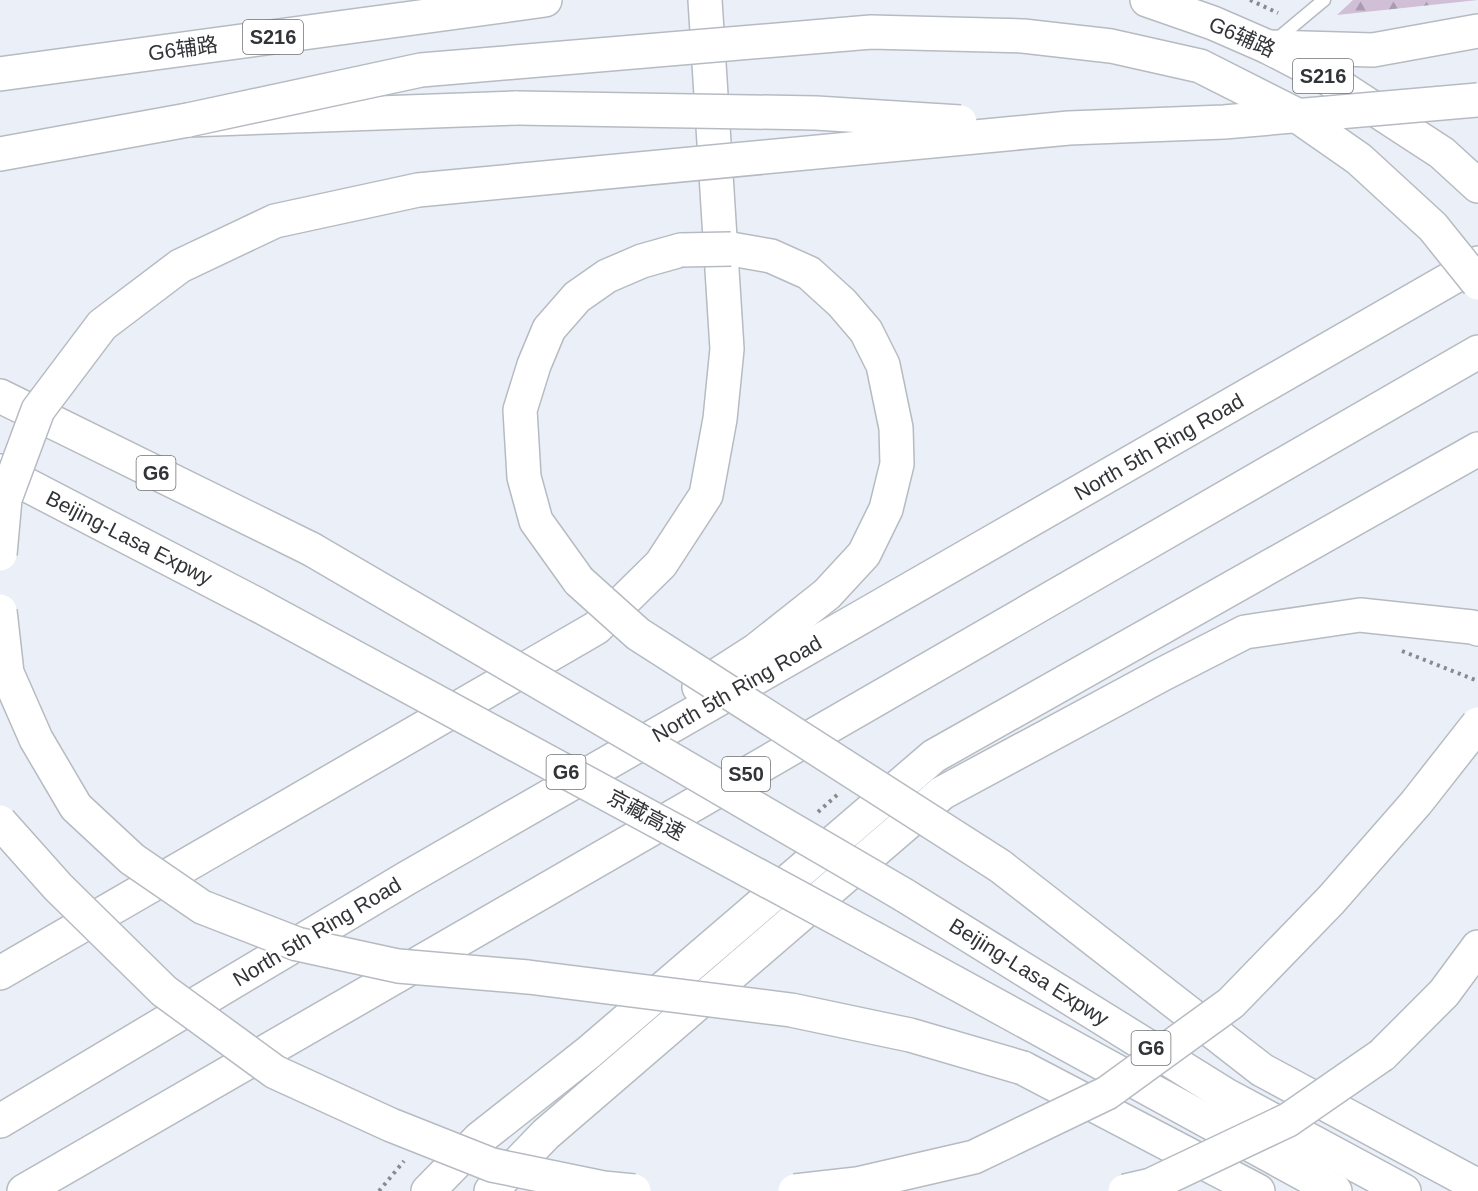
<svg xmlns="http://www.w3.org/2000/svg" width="1478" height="1191" font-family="Arial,'Noto Sans SC',sans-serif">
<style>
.forest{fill:url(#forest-firs)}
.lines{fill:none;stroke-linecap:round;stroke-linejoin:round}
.lane-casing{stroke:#b6bbc2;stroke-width:15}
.secondary-casing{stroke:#b6bbc2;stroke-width:36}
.primary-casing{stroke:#b6bbc2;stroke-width:36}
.highway-casing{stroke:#b6bbc2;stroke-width:36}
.path{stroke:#878a8f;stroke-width:4;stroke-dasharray:3 4.5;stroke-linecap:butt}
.lane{stroke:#fff;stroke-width:12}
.secondary{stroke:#fff;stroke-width:33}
.primary{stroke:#fff;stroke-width:33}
.highway{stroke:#fff;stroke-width:33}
.highway-bridge-casing{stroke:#b6bbc2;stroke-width:36;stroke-linecap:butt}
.highway-bridge{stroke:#fff;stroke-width:33}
.labels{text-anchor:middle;stroke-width:5;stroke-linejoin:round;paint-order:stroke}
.shield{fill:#fff;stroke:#707173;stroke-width:1.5}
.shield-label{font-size:20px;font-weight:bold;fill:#323437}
.street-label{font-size:21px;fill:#323437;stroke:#fff}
</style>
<defs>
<pattern id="forest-firs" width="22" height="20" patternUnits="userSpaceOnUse" patternTransform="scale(1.5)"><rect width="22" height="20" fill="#d0bfd7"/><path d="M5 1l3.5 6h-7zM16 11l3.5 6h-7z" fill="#a99caf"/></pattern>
</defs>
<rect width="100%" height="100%" fill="#ebf0f8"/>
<polygon class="forest" points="1353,0 1478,0 1337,15"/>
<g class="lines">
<g class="lane-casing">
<polyline id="lane" points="1276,40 1324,0"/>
</g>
<g class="secondary-casing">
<polyline id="secondary" points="1268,47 1373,50 1478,31"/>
</g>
<g class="primary-casing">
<g id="primary">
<polyline points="1147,0 1213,23 1268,47 1324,76 1442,153 1478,186"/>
<polyline points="0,74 545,0"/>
<polyline points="0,973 596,628 661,564 706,495 720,419 727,349 705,0"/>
<polyline points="428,1191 479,1139 588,1053 934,756 1478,449"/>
<polyline points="491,1191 546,1134 942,793 1161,675 1245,632 1360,615 1472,627 1478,629"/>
</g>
</g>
<g class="highway-casing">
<g id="highway">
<polyline points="0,154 188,120 517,108"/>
<polyline points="0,396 311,549"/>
<polyline points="0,471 258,605"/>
<polyline points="579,581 536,521 524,477 520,410 534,365 549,329 577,297 607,276 642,261 681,250"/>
<polyline points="699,687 755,651 827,594 864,554 886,509 897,464 896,428 883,365 866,331 842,303 809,273 771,256 731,249"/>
<polyline points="1000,866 1262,1070 1478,1186"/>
<polyline points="904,895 1226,1095 1404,1191"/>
<polyline points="875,939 1335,1191"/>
<polyline points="1382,1055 1444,993 1478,947"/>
<polyline points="1023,1068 1258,1191"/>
<polyline points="0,1121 407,878 1478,263"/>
<polyline points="24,1191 1478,352"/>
</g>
</g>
<g class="path">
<polyline points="1250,0 1278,13"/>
<polyline points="1402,651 1478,681"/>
<polyline points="818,812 837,795"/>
<polyline points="379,1191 404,1161"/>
</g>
<use href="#lane" class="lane"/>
<use href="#secondary" class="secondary"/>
<use href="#primary" class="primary"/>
<use href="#highway" class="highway"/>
<g class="highway-bridge-casing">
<g id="highway-bridge">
<polyline points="517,108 816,113 960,122"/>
<polyline points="188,120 421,70 871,32 1023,36 1111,46 1200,66 1293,113 1359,159 1433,227 1478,283"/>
<polyline points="681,250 731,249"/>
<polyline points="311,549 904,895"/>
<polyline points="0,554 5,499 38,410 102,325 180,266 275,221 418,190 1069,128 1224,122 1478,100"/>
<polyline points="579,581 638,634 1000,866"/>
<polyline points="258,605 875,939"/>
<polyline points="0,611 7,673 36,739 76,807 132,859 202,907 297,944 398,966 528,977 791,1010 910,1035 1023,1068"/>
<polyline points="0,822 58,887 164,991 275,1072 391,1125 492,1165 603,1188 634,1191"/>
<polyline points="795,1191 857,1184 974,1157 1107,1093 1231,1003 1331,900 1416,803 1478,724"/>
<polyline points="1125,1191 1151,1185 1288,1120 1382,1055"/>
</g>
</g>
<use href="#highway-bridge" class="highway-bridge"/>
</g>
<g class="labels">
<g class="shield">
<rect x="243" y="20" width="60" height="34" rx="4.5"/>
<rect x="1293" y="59" width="60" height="34" rx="4.5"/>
<rect x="136.5" y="456" width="39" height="34" rx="4.5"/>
<rect x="546.5" y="755" width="39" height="34" rx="4.5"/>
<rect x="722" y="757" width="48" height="34" rx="4.5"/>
<rect x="1131.5" y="1031" width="39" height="34" rx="4.5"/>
</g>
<g class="shield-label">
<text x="273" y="44">S216</text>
<text x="1323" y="83">S216</text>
<text x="156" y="480">G6</text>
<text x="566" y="779">G6</text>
<text x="746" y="781">S50</text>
<text x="1151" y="1055">G6</text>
</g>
<g class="street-label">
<text transform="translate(1242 37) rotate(24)" y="7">G6辅路</text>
<text transform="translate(183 49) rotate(-8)" y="7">G6辅路</text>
<text transform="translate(1159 447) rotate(-30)" y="7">North 5th Ring Road</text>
<text transform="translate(129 538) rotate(27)" y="7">Beijing-Lasa Expwy</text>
<text transform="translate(737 689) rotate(-30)" y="7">North 5th Ring Road</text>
<text transform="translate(646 815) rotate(28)" y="7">京藏高速</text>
<text transform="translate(317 932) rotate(-31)" y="7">North 5th Ring Road</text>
<text transform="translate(1029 972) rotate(32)" y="7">Beijing-Lasa Expwy</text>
</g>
</g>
</svg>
